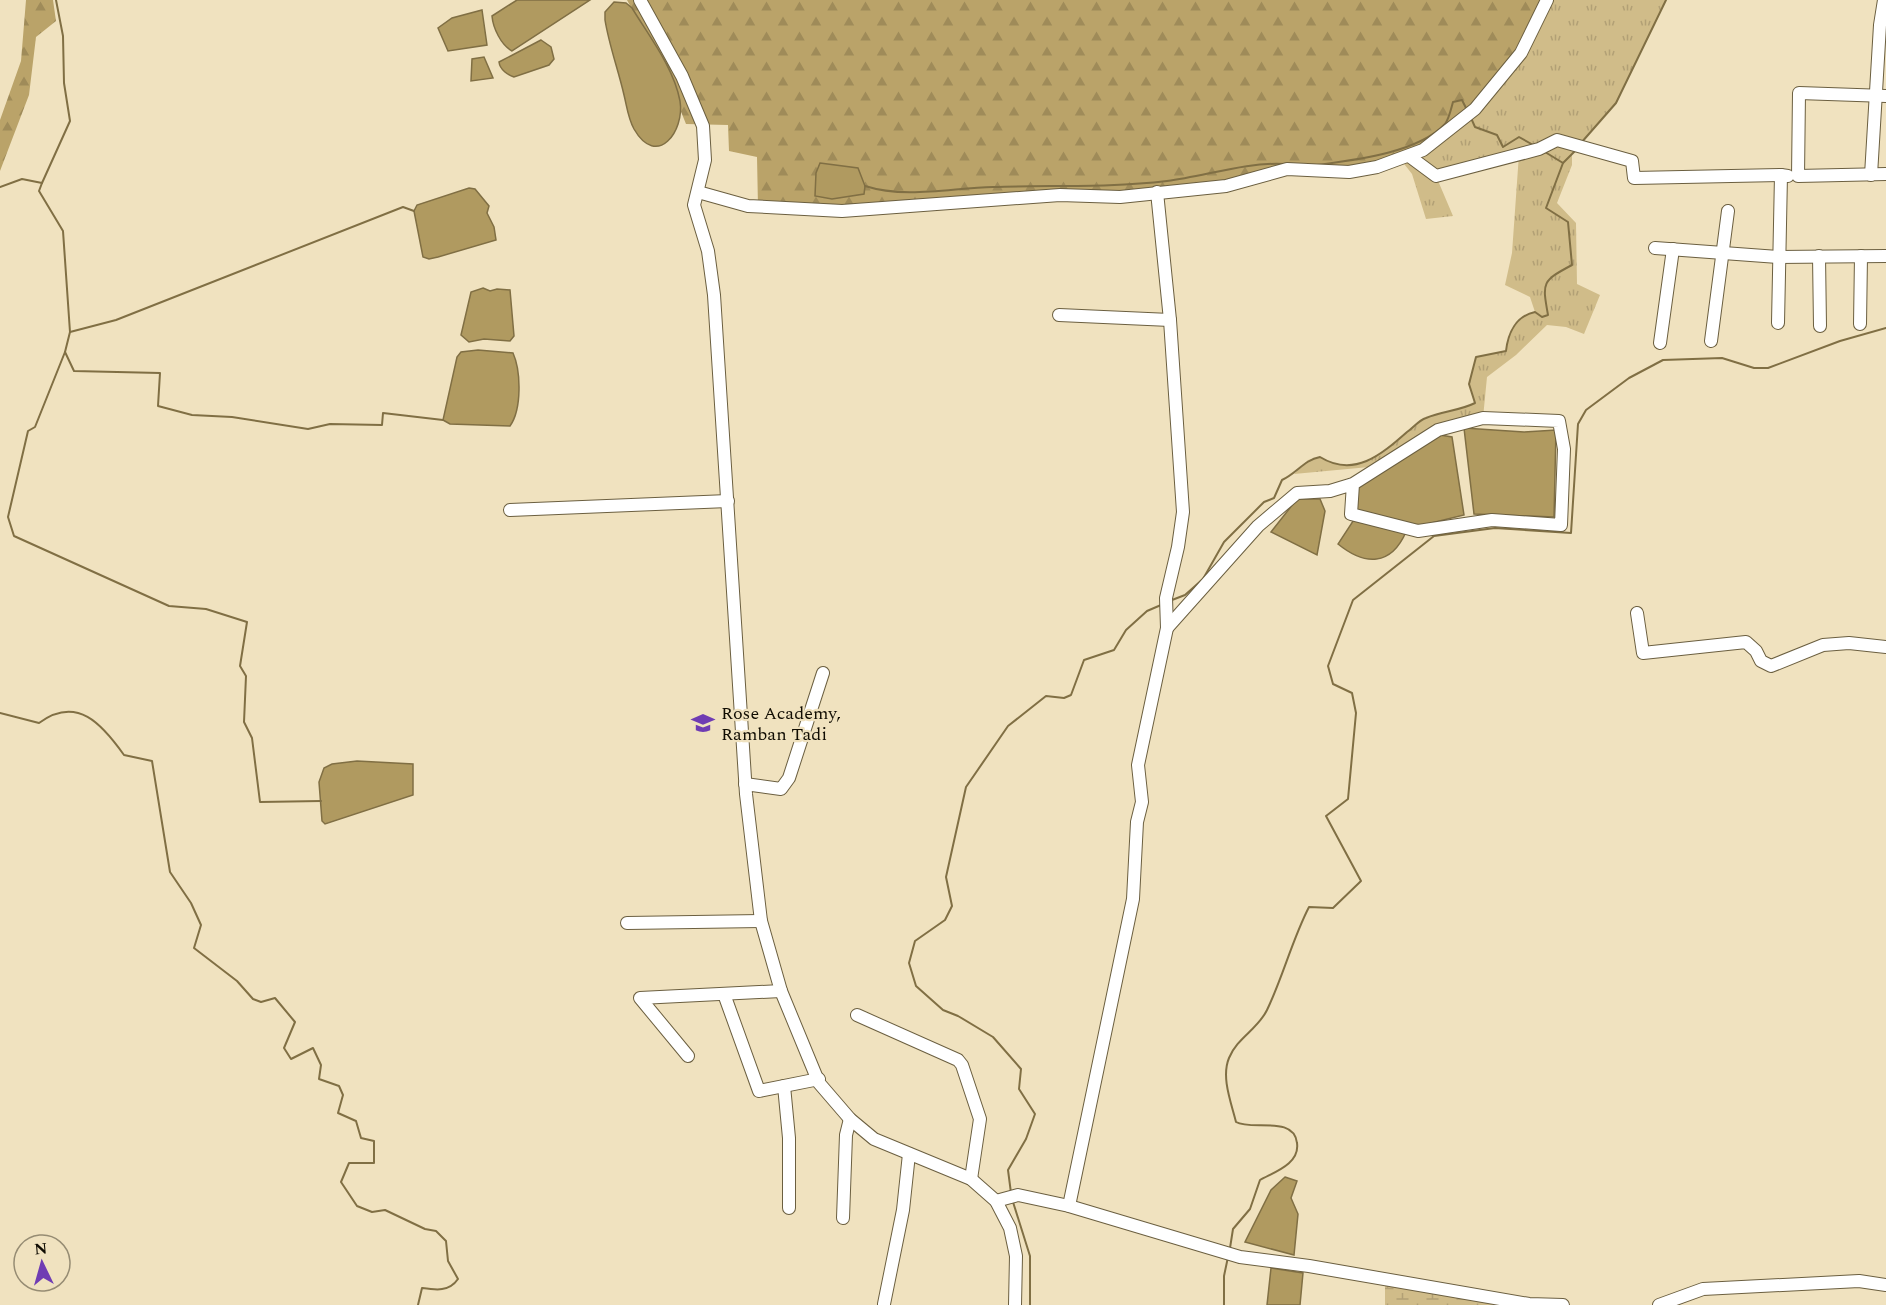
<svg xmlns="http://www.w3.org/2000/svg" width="1886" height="1305" font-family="Spectral,serif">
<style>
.grass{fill:url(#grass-tufts)}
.forest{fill:url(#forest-firs)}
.wetland{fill:url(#wetland-marsh)}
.water{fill:#b09a60;stroke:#806f44;stroke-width:1.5}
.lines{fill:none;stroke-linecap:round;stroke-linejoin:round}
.stream{stroke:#806f44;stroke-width:2}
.minor-casing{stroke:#6b5f40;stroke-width:14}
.minor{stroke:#fff;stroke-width:12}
.labels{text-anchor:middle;stroke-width:4.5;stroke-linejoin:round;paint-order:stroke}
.poi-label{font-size:18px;fill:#100c02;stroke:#f0e2bf;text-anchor:start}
</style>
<defs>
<pattern id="grass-tufts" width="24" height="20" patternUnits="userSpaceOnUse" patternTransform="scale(1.5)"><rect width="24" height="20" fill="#d0bc89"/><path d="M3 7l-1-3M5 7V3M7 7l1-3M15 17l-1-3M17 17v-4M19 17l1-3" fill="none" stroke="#b2a075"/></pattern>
<pattern id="forest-firs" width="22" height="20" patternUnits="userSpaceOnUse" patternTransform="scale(1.5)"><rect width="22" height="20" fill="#baa369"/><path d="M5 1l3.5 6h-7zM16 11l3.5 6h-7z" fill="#9f8b59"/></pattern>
<pattern id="wetland-marsh" width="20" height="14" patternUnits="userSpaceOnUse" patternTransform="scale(1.5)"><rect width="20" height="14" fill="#d0bc89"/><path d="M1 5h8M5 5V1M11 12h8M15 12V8" fill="none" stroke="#b2a075"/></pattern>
</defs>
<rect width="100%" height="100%" fill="#f0e2bf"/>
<path class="grass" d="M1547 0H1666L1616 103 1572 154V165L1557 203 1576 223 1577 284 1600 295 1584 334 1566 327 1547 325 1516 355 1487 377 1483 418 1438 430 1380 466 1294 474 1308 460 1320 457C1355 478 1380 454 1407 432 1412 428 1419 421 1425 418 1441 411 1459 411 1475 403L1469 384 1476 357 1506 351C1508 333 1516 316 1535 312L1530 297 1505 285 1512 253 1519 154 1436 176 1453 216 1426 219 1412 174 1401 160Z"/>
<g class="forest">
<polygon points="26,0 53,0 56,21 36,37 29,95 0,171 0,120 21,61"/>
<polygon points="627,0 1547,0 1503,76 1423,150 1377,167 1287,169 1226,186 886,208 758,207 757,157 729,151 728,125 686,124 663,67"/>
</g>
<polygon class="wetland" points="1385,1280 1529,1305 1385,1305"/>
<g class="water">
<path d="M517 0H590L512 51C501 45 493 28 492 16Z"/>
<path d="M614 2 626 3 632 8C649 36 674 68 680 101 685 131 657 169 634 129 628 118 627 107 624 95 618 69 609 45 605 20V12Z"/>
<polygon points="482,10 487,45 448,51 438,28 452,18"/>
<path d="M541 40 551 47 554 59 549 65 514 77C508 75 500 70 499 62Z"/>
<polygon points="484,57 493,78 471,81 472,59"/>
<polygon points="820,163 858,168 865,186 864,194 832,199 815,196 816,173"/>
<polygon points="469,188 475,189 489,206 487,213 494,227 496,240 438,257 429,259 423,257 414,211 417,205"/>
<polygon points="483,288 490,291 497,289 510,290 514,336 510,341 484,339 469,342 461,335 471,292"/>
<path d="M478 350 513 353C521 371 522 409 510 426L450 424 443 420 457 357 461 352Z"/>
<polygon points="1464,428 1524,432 1556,430 1554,517 1474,514"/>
<polygon points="1440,435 1452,437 1464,515 1419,526 1356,511 1356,488"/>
<polygon points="1297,499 1320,499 1325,511 1317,555 1271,532"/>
<path d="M1355 518 1406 532C1391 566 1365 566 1338 544Z"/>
<polygon points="357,761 413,764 413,795 325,824 322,821 319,782 324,768 332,764"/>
<polygon points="1285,1177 1297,1181 1291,1198 1298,1214 1294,1255 1245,1242 1271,1190"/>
<polygon points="1271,1268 1303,1273 1300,1305 1267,1305"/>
</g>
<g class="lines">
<g class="stream">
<polyline points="1471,118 1475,127 1497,135 1503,147 1519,137 1535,146"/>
<polyline points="1581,143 1616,103 1666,0"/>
<polyline points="1545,152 1563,163 1576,150"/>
<path d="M1317 165C1354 160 1418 153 1445 124 1449 119 1451 109 1453 102L1462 100 1467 110"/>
<polyline points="42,183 39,191 63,231 70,332 65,352 74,371 160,373 158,406 192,415 232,417 308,429 330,424 382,425 383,413 443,420"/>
<path d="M865 186C906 199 951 188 993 187 1051 185 1109 188 1167 181 1206 176 1245 162 1284 164"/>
<polyline points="0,187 22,179 42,183 70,121 64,83 63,36 56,0"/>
<polyline points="70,332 116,320 403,207 414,211"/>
<polyline points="65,352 35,427 28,431 8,517 14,536 169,606 206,609 247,622 240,666 246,676 244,722 252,738 260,802 321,801"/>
<path d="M1172 600 1185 595 1203 579 1224 542 1264 502 1274 498 1282 480C1297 473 1304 460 1320 457 1354 478 1381 455 1407 432 1413 428 1419 420 1426 418 1442 411 1459 411 1475 403L1469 384 1476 357 1506 351C1508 333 1516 316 1535 312L1542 317 1548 315C1542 282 1542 281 1572 265L1568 222 1546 208 1563 163"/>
<path d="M0 713 39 723C77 695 102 724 124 755L152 761 170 872 191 903 201 925 194 948 237 981 253 999 261 1002 275 998 295 1022 284 1048 291 1059 313 1048 321 1065 319 1079 339 1086 343 1095 338 1113 356 1121 361 1138 374 1141V1163H349L341 1182 357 1206 372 1212 385 1210 425 1229 436 1231 446 1241 448 1261 458 1279C449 1292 436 1290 422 1288L418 1305"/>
<polyline points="1011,1193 1008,1170 1026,1139 1035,1114 1019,1089 1021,1069 993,1037 958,1016 943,1010 916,986 909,963 915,941 945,920 952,906 946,877 966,787 1008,726 1046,696 1064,698 1071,695 1084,660 1114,650 1126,630 1147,611 1161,605"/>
<polyline points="1013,1202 1030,1256 1030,1305"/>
<path d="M1230 1248 1233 1229 1250 1209 1260 1180C1274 1172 1300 1164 1297 1143 1294 1115 1251 1131 1236 1122 1231 1102 1221 1077 1229 1058 1237 1038 1258 1029 1267 1010 1283 977 1292 940 1309 907L1333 908 1361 881 1326 816 1348 799 1356 713 1352 693 1333 684 1328 666 1353 600 1434 536 1495 528 1571 533 1578 424 1586 410 1629 378 1663 360 1722 358 1754 368H1768L1840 341 1886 328"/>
<polyline points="1224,1305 1224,1276 1228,1257"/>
</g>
<g class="minor-casing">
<g id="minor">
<polyline points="640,0 682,76 703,126 705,160 694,205 708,251 714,295 746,794 761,921 781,991 819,1083 850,1119 874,1139 971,1179 996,1201 1010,1228 1016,1256 1015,1305"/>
<polyline points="1886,96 1799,93 1798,176 1886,174"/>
<polyline points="1409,156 1436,176 1539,149 1557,140 1632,161 1634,178 1781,175"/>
<polyline points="1871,175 1880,25 1884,0"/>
<polyline points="698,192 748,206 842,211 1060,195 1120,197 1226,186 1287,169 1349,172 1377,167 1423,150 1475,109 1521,53 1547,0"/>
<polyline points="1655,248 1778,257 1886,256"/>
<polyline points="1819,256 1820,326"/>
<polyline points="1059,315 1170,320"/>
<polyline points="1778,323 1781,175 1788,176"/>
<polyline points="1860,324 1861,256"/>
<polyline points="1711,341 1728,211"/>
<polyline points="1660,343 1673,249"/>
<polyline points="510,510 728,501"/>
<polyline points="1637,613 1643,653 1746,642 1756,651 1761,661 1771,666 1823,645 1849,643 1886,647"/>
<polyline points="1167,628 1258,526 1297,493 1330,491 1353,484 1438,430 1483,418 1559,421 1564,449 1561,525 1492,520 1418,531 1351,514 1353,484"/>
<polyline points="745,784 781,789 789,778 823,673"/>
<polyline points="627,923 761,921"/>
<polyline points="724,994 759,1091 819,1079"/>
<polyline points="857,1015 958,1060 962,1065 980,1119 971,1179"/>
<polyline points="688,1056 640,998 781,991"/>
<polyline points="784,1086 789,1138 789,1208"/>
<polyline points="996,1201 1018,1195 1069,1206 1240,1257 1309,1266 1529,1304 1563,1305"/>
<polyline points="1069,1206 1133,899 1137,822 1142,802 1138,765 1167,628 1166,598 1178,547 1183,512 1170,320 1157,192"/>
<polyline points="843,1218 846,1135 850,1119"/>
<polyline points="884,1304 903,1210 909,1154"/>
<polyline points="1659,1305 1703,1289 1859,1281 1886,1285"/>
</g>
</g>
<use href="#minor" class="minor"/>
</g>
<defs>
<g id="school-bare" transform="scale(1.8)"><path d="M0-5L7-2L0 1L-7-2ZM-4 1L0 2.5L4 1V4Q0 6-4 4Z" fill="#6f3cb3" stroke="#f0e2bf" stroke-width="2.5" paint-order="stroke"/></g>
</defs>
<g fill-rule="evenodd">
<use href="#school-bare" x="703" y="723"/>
</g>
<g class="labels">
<g class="poi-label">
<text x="721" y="719">Rose Academy,<tspan x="721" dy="21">Ramban Tadi</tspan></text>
</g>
</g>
<g transform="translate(42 1263) rotate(355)"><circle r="28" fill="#f0e2bf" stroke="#968c73" stroke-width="1.5"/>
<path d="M0-4.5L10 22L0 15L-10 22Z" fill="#6f3cb3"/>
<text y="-9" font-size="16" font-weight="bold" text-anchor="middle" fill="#100c02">N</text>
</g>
</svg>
